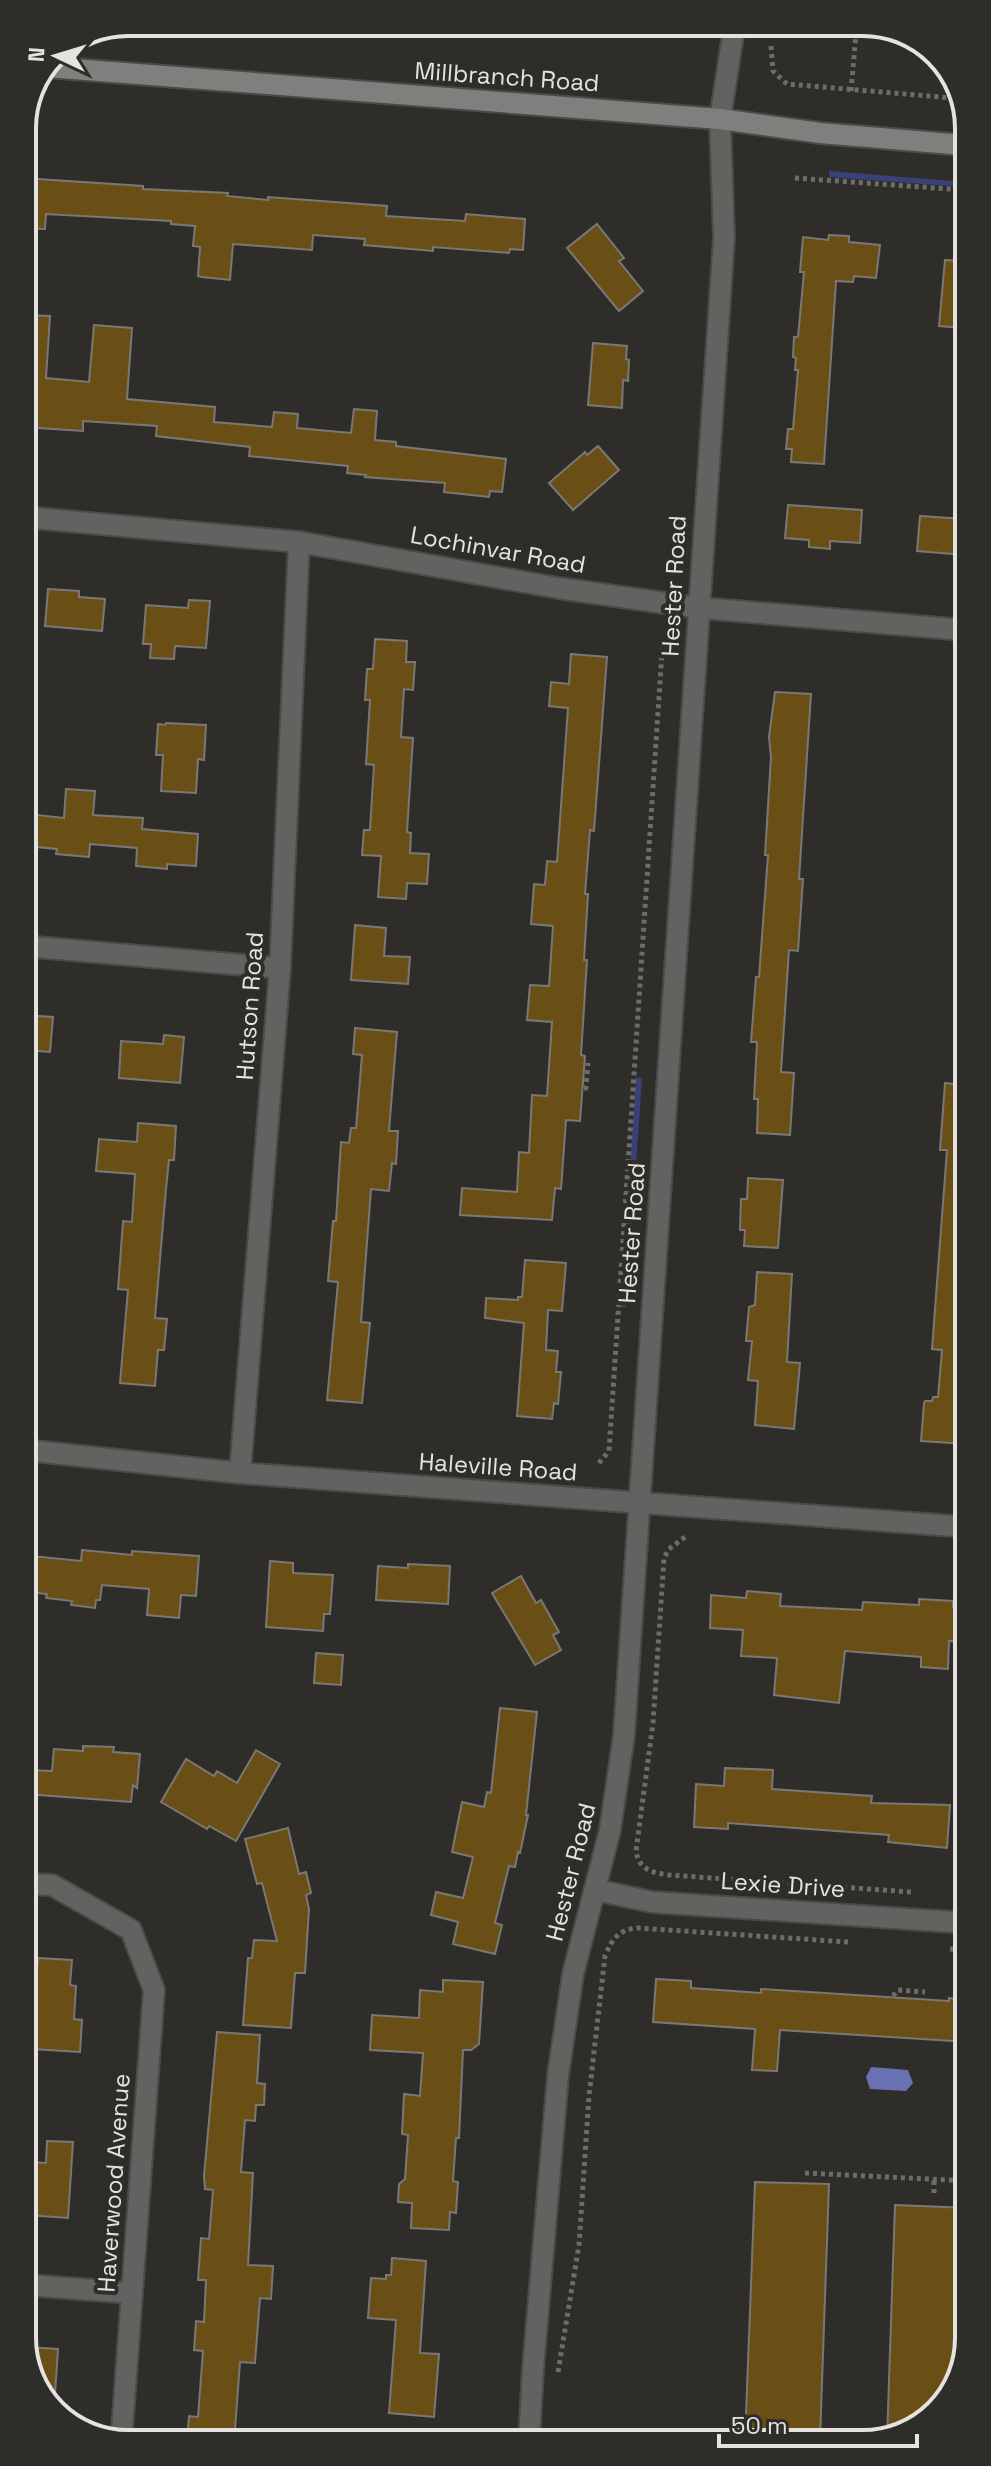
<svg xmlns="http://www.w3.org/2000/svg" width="991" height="2466" font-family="'Space Grotesk',sans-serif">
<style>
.green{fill:#3a4078}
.water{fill:#6871b1}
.building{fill:#694f16;stroke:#7a7874;stroke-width:2}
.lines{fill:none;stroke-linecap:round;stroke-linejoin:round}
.minor-casing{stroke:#4c4a47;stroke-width:24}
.secondary-casing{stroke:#4c4a47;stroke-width:24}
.path{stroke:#6e6c69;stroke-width:5;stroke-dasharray:4 4;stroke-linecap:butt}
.minor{stroke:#636260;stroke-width:20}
.secondary{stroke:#817f7d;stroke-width:20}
.labels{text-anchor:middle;stroke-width:8;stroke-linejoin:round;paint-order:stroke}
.street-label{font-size:24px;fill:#e4e3e0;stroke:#2f2d2a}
.rim{fill:none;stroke:#e4e3e0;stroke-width:4}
</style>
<rect width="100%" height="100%" fill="#2f2d2a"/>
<g class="green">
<polygon points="829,171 964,182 964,187 829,177"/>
<polygon points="636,1077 642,1078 626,1307 621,1307"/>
</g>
<polygon class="water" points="871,2067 908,2070 913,2083 906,2091 870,2089 866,2077"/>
<g class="building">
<polygon points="22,178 143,186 143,189 228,193 227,196 268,200 268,197 387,206 386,216 465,221 466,214 525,219 523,250 510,249 509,253 433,247 433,251 364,245 365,239 313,235 312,250 233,244 230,280 202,277 198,276 200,247 193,246 195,226 171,224 171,221 46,214 45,229 22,228"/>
<polygon points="597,224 624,258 619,261 643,291 619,311 567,248"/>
<polygon points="829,235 849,236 849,242 880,245 876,278 854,276 853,282 836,281 824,464 791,462 792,449 786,449 788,429 793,429 798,370 795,370 796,358 793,357 794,337 798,337 804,272 800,272 803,237 828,240"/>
<polygon points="945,260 964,261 964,328 939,326"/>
<polygon points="23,315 50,316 46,378 89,382 94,325 132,328 127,399 215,407 214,422 272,427 274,412 298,414 297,428 351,433 354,409 377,411 375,440 396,442 396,446 506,459 502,492 490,491 489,497 444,492 445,483 365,477 366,475 347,473 348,466 249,456 250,447 156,436 157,426 83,421 83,431 23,427"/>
<polygon points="593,343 627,346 626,359 629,360 628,381 623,380 622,408 588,405"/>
<polygon points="598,446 619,470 573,510 549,483 585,452 587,455"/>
<polygon points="788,505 862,510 860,543 830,541 830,549 809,547 809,540 785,538"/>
<polygon points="920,516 965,519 965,555 917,551"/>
<polygon points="48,589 79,591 79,597 105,599 102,631 45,626"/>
<polygon points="189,600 210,601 206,648 175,646 174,659 150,658 151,644 143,644 146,605 188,608"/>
<polygon points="375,639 407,641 406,662 415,662 413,690 404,689 401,737 413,738 407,832 411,833 410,853 429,854 427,884 407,883 406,899 378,897 381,856 362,855 364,830 370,830 374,765 366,764 370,700 365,700 367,669 373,669"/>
<polygon points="571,654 607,657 594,831 590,830 585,894 588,894 584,960 587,960 581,1055 585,1056 580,1121 566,1120 561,1189 555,1188 552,1220 460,1215 462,1188 517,1192 519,1152 529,1153 532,1095 547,1096 552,1022 527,1020 530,985 549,986 553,926 531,924 534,884 545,885 547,861 557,862 568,708 549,706 551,682 569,684"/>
<polygon points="775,692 811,694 799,879 803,879 798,951 789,950 781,1072 794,1073 790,1135 757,1133 758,1099 754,1099 757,1042 751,1042 756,977 759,977 768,855 765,855 771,757 769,737"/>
<polygon points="166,723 206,725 204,760 198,759 196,793 161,791 163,755 156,755 158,724 165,725"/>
<polygon points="66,789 95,791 93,815 143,818 142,829 198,834 196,866 167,864 167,869 136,866 137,848 90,844 89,857 56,854 57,849 26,846 28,814 64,818"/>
<polygon points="355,925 386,928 384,956 410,957 408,984 351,980"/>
<polygon points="24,1015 53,1017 50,1052 24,1050"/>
<polygon points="355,1028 397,1032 389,1131 398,1131 396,1164 392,1163 389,1191 371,1189 361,1322 370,1323 362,1403 327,1400 338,1282 328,1281 333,1221 336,1221 341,1142 349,1143 351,1128 356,1128 362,1055 353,1054"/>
<polygon points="164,1035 184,1037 180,1083 119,1078 121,1041 163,1044"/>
<polygon points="945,1083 966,1085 967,1444 921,1441 924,1403 925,1401 932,1401 933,1397 938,1397 942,1350 932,1349 947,1150 940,1150"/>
<polygon points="138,1123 176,1126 174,1160 169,1160 166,1189 155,1318 167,1319 164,1350 158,1350 155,1386 120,1383 128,1290 118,1289 123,1221 132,1222 135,1174 96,1171 99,1139 137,1142"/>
<polygon points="748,1178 783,1180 778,1248 744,1246 745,1230 740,1230 741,1199 747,1199"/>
<polygon points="525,1260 566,1263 562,1311 548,1310 546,1350 558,1351 556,1372 561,1372 558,1404 554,1403 552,1419 517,1416 524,1323 485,1318 486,1298 518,1300 518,1297 522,1297"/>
<polygon points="757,1272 792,1274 787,1362 800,1363 794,1429 755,1425 758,1381 748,1380 752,1341 746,1341 749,1307 755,1305"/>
<polygon points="82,1550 132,1555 132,1551 199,1556 196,1596 181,1595 179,1618 147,1615 149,1589 102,1585 100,1600 96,1600 95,1608 71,1605 72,1601 46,1598 47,1594 28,1592 32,1556 81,1561"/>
<polygon points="270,1561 293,1563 293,1573 333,1575 330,1614 324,1614 323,1631 266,1627"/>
<polygon points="408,1564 450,1566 448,1604 376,1600 378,1566 408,1568"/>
<polygon points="521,1576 536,1603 541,1600 559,1632 553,1635 561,1650 535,1665 492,1593"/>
<polygon points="747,1591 781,1594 780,1606 862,1610 863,1602 919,1605 919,1599 953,1601 953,1607 967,1608 967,1642 949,1641 948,1669 921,1667 921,1657 845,1651 839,1703 774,1695 777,1658 741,1656 743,1630 710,1628 711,1595 746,1598"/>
<polygon points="316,1653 343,1655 341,1685 314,1683"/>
<polygon points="500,1708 537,1712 526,1815 528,1815 520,1853 518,1852 515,1867 509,1866 495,1923 502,1925 495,1954 453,1944 458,1922 431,1915 436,1892 463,1898 473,1857 452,1852 462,1802 484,1807 487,1792 491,1793"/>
<polygon points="83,1746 114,1747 113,1752 140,1754 137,1788 133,1785 131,1802 26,1794 26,1770 52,1771 54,1749 83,1751"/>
<polygon points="256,1750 280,1764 236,1841 209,1826 207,1829 161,1802 186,1759 214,1776 217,1771 237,1783"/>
<polygon points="725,1768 773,1770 772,1789 872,1796 871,1803 950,1805 947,1848 888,1842 889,1835 728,1823 728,1829 694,1827 696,1784 724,1786"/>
<polygon points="288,1828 299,1874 306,1872 311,1893 306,1895 309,1909 305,1973 295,1973 291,2028 243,2025 248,1958 252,1958 254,1940 277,1941 262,1883 257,1884 245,1839"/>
<polygon points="38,1958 72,1960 70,1985 76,1986 74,2019 82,2020 80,2052 32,2049 34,2010 33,2004 28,2004 30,1982 36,1982"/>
<polygon points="656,1979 691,1981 691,1988 761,1993 761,1989 949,2001 949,1998 968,2000 968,2042 780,2030 777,2071 752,2070 755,2029 653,2022"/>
<polygon points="443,1980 483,1982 479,2044 471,2050 463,2050 459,2138 456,2138 453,2181 458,2182 456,2213 450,2212 449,2230 411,2228 412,2203 398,2202 399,2184 405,2179 408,2135 402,2134 404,2094 420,2096 423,2053 370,2050 372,2015 419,2018 420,1990 443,1992"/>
<polygon points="217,2032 260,2035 257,2083 265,2084 264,2105 256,2105 255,2121 245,2120 241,2172 253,2173 248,2265 273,2266 271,2299 260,2298 255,2363 240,2362 234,2443 187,2443 189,2416 198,2417 203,2351 194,2350 196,2321 204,2322 206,2280 198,2280 201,2238 209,2239 213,2190 205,2189 204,2176"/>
<polygon points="47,2141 73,2142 68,2218 27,2215 27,2162 46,2163"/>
<polygon points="755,2182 829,2184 820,2439 745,2440"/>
<polygon points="895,2205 969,2208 965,2351 947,2402 897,2439 887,2439"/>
<polygon points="392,2258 426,2261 420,2353 439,2354 434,2417 389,2413 396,2320 368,2318 371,2278 386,2279 386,2275 391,2275"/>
<polygon points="27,2347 58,2349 54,2409 27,2372"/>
</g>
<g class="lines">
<g class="minor-casing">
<g id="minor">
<polyline points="23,517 299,542 558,588 700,608 965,630"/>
<polyline points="24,946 280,968"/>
<polyline points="25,1450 240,1473 967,1527"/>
<polyline points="240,1473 280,968 299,542"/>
<polyline points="26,1884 52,1885 131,1930 154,1990 121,2444"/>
<polyline points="596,1890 652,1902 968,1923"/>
<polyline points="27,2285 132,2293"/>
<polyline points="529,2441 533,2369 558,2075 573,1974 610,1830 624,1735 724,238 720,119 735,22"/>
</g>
</g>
<g class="secondary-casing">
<polyline id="secondary" points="47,67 720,119 820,133 964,145"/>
</g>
<g class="path">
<polyline points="771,46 773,71 787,84 964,99"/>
<polyline points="851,91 857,22"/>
<polyline points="795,178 964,190"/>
<polyline points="584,1088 586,1088 588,1063"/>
<polyline points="599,1463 609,1451 663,637"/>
<path d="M685 1537 669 1549 664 1558 653 1723 636 1851C639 1870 653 1873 669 1875L911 1892"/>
<polyline points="950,1949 968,1950"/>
<polyline points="893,1996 898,1990 925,1992"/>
<polyline points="805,2173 969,2181"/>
<polyline points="934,2193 934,2179"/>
<path d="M558 2372 579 2245 589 2096 605 1956C612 1939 619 1929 638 1928L848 1942"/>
</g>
<use href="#minor" class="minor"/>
<use href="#secondary" class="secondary"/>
</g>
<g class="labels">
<g class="street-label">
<text transform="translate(507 77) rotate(4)" y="8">Millbranch Road</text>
<text transform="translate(498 550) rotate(10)" y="8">Lochinvar Road</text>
<text transform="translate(674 586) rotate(-87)" y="8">Hester Road</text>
<text transform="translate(250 1006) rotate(-86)" y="8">Hutson Road</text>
<text transform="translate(632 1233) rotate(-86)" y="8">Hester Road</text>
<text transform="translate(498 1467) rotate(4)" y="8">Haleville Road</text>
<text transform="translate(571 1872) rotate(-76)" y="8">Hester Road</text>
<text transform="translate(783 1885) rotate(4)" y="8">Lexie Drive</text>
<text transform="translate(114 2183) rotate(-86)" y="8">Haverwood Avenue</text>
</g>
</g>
<path d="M0 0H991V2466H0ZM128 36H863A92 92 0 0 1 955 128V2338A92 92 0 0 1 863 2430H128A92 92 0 0 1 36 2338V128A92 92 0 0 1 128 36Z" fill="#2f2d2a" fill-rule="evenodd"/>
<path class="rim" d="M128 36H863A92 92 0 0 1 955 128V2338A92 92 0 0 1 863 2430H128A92 92 0 0 1 36 2338V128A92 92 0 0 1 128 36Z"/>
<g transform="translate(56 56) rotate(274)" stroke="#2f2d2a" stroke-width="6" paint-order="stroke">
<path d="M0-6L14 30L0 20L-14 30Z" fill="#e4e3e0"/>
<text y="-12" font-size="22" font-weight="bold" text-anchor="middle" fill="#e4e3e0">N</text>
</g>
<path d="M719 2434v12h198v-12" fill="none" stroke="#e4e3e0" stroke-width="4"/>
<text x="731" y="2434" font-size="24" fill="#e4e3e0" stroke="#2f2d2a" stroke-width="6" paint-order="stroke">50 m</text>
</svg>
